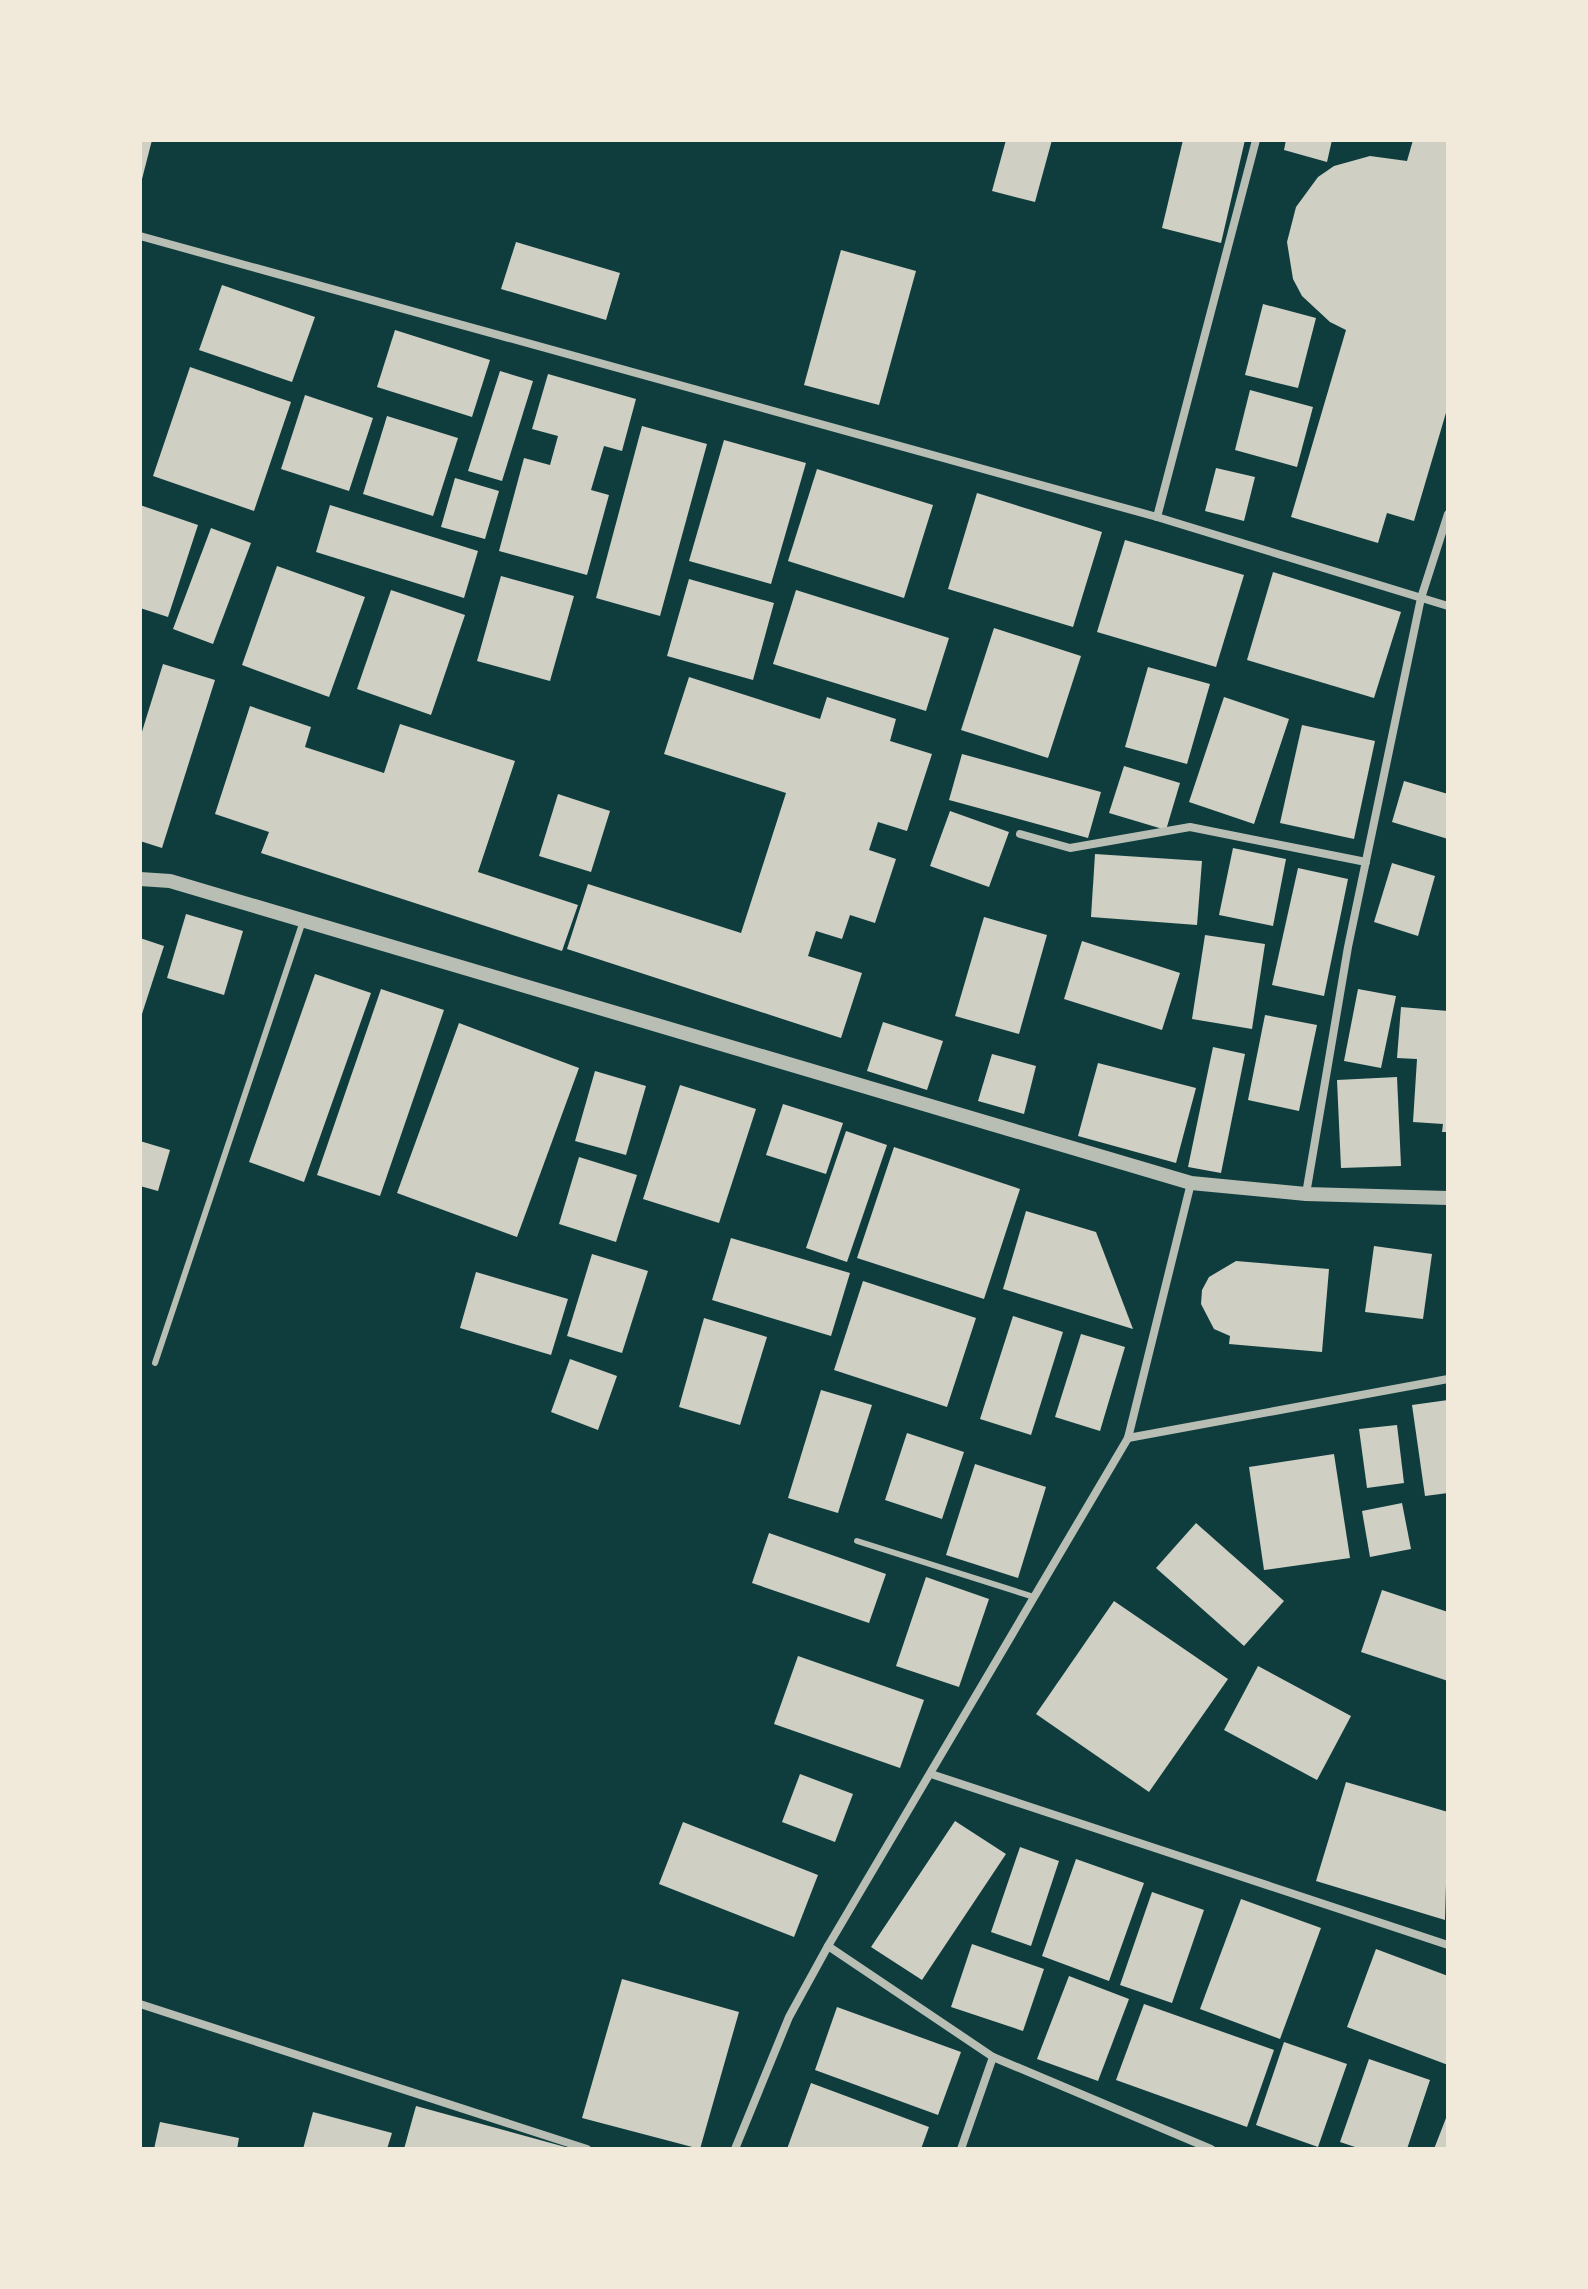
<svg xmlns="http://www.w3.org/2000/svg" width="1588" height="2289" font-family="'PT Sans',sans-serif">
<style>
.building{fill:#cfcfc3}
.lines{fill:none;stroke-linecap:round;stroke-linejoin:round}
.service{stroke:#b8beb3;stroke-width:6}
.minor{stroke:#b8beb3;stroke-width:8}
.tertiary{stroke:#b8beb3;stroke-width:14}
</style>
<rect width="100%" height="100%" fill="#0f3d3e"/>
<g class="building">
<polygon points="140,140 152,140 141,183 140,183"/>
<polygon points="1006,140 1052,140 1035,202 992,191"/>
<polygon points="1183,140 1245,140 1221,243 1162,228"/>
<polygon points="1286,140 1332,140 1327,162 1284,150"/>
<polygon points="1413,140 1448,140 1448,406 1414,521 1387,513 1378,543 1291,517 1346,330 1330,322 1302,296 1293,279 1287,242 1296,207 1318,177 1334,166 1370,156 1407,161"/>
<polygon points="516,242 620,273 606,320 501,289"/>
<polygon points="841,250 916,271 879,405 804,385"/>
<polygon points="222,285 315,317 292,382 199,350"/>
<polygon points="1263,304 1316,318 1298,388 1245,375"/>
<polygon points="395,330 490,360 472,417 377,387"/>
<polygon points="190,367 291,402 254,511 153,476"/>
<polygon points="500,371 533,381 502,481 468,471"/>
<polygon points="548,374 636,399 622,451 604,446 591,490 609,495 587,575 499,551 524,458 550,465 558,436 532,429"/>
<polygon points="1250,390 1313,407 1297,467 1235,450"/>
<polygon points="305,395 373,418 349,491 281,469"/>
<polygon points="387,416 458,438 433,516 363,494"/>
<polygon points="642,426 707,444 660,616 596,598"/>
<polygon points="724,440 806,463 771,584 689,561"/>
<polygon points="1216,468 1255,477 1244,521 1205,511"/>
<polygon points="817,469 933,505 904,598 788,561"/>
<polygon points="455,478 499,491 485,539 441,527"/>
<polygon points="977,493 1102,532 1073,627 948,589"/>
<polygon points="140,505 198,525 168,617 140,608"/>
<polygon points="330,505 478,551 464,598 316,552"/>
<polygon points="211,528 251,543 213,644 173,629"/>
<polygon points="1125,540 1244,575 1216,667 1097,632"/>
<polygon points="277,566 365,597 329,697 242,665"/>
<polygon points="1273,572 1401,612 1374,698 1247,660"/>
<polygon points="501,576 574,596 550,681 477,661"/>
<polygon points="689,579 774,603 753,680 667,656"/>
<polygon points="391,590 465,615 431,715 357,689"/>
<polygon points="796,590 949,638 926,711 773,664"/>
<polygon points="994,628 1081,656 1048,758 961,730"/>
<polygon points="163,664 215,680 162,848 140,841 140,738"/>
<polygon points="1148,667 1210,684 1187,764 1125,747"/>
<polygon points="689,677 820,719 827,697 896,719 890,741 932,754 907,831 878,822 869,850 896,859 875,923 850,915 842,939 816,931 808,956 862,973 841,1038 567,949 588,884 741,933 786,793 664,754"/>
<polygon points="1224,697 1289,719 1254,824 1189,802"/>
<polygon points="250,706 311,727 305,747 384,773 400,724 515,761 478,872 578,905 562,951 261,853 269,832 215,814"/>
<polygon points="1302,725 1375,741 1354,839 1280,823"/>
<polygon points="962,754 1101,792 1088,838 949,800"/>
<polygon points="1124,766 1180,783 1166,830 1109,813"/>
<polygon points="1404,781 1448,794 1448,839 1392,822"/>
<polygon points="558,794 610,811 591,872 539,856"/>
<polygon points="950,811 1009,832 989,887 930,866"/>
<polygon points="1233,848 1286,859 1273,926 1219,915"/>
<polygon points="1095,854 1202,861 1197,925 1091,917"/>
<polygon points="1392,863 1435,876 1418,936 1374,922"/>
<polygon points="1298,868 1348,879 1324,996 1272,985"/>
<polygon points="186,914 243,931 224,995 167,978"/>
<polygon points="984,917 1047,935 1019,1034 955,1016"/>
<polygon points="1205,935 1265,944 1252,1029 1192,1019"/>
<polygon points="140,938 164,946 141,1017 140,1017"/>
<polygon points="1082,941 1180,973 1162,1030 1064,999"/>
<polygon points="315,974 371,993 304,1182 249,1162"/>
<polygon points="381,989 444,1010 380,1196 317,1175"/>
<polygon points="1358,989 1396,996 1381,1068 1344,1061"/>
<polygon points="1401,1007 1448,1011 1448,1132 1442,1132 1443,1124 1413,1122 1417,1059 1397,1058"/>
<polygon points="1265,1015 1317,1025 1299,1111 1248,1100"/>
<polygon points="883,1022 943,1041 927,1090 867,1071"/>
<polygon points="459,1023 579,1068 517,1237 397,1193"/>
<polygon points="1213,1047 1245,1054 1221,1173 1188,1167"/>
<polygon points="992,1054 1036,1066 1024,1114 978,1101"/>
<polygon points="1098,1063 1196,1088 1176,1163 1078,1136"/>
<polygon points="595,1071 646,1086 626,1155 575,1141"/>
<polygon points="1397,1077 1401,1166 1341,1168 1337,1080"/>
<polygon points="680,1085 756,1109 719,1223 643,1199"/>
<polygon points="783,1104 843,1123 826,1174 766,1155"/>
<polygon points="846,1131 887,1145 847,1262 806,1248"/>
<polygon points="140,1141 170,1150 158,1191 140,1186"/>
<polygon points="894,1147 1020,1189 984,1299 857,1258"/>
<polygon points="579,1157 637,1175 616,1242 559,1224"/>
<polygon points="1026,1211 1096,1232 1133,1329 1003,1289"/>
<polygon points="731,1238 850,1273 831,1336 712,1300"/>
<polygon points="1374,1246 1432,1254 1423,1319 1365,1312"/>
<polygon points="592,1254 648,1271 622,1353 567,1336"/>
<polygon points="1236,1261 1329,1269 1322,1352 1229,1344 1230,1336 1214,1329 1201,1304 1202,1290 1209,1277"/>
<polygon points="476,1272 568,1299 551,1355 460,1328"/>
<polygon points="863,1281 976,1318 947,1407 834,1370"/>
<polygon points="1013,1316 1063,1332 1031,1435 980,1419"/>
<polygon points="704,1318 767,1337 740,1425 679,1407"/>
<polygon points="1081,1334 1125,1347 1100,1431 1055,1417"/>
<polygon points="570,1359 617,1376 598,1430 551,1412"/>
<polygon points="821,1390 872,1405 838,1513 788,1498"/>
<polygon points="1448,1400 1448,1493 1425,1496 1412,1405"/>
<polygon points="1397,1425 1404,1483 1367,1488 1359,1429"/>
<polygon points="907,1433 964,1452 942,1519 885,1500"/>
<polygon points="1334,1454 1350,1558 1264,1570 1249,1467"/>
<polygon points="975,1464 1046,1487 1018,1578 946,1555"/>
<polygon points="1402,1503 1411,1549 1370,1557 1362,1511"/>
<polygon points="1196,1523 1284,1601 1244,1646 1156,1568"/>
<polygon points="769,1533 886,1574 869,1623 752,1583"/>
<polygon points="926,1577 989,1599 959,1687 896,1666"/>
<polygon points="1382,1590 1448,1612 1448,1681 1361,1652"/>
<polygon points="1114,1601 1228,1679 1149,1792 1036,1714"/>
<polygon points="798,1656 924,1700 900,1768 774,1724"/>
<polygon points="1258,1666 1351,1716 1317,1780 1224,1730"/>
<polygon points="800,1774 853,1794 835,1842 782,1822"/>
<polygon points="1346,1782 1448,1812 1445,1920 1316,1881"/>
<polygon points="955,1821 1006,1854 922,1980 871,1947"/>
<polygon points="683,1822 818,1875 794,1937 659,1884"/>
<polygon points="1020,1847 1059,1861 1031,1946 991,1932"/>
<polygon points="1076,1859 1144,1883 1109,1981 1042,1956"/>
<polygon points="1152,1892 1204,1910 1172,2003 1120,1985"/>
<polygon points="1241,1899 1321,1928 1280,2039 1200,2009"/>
<polygon points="972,1944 1044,1969 1023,2031 951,2007"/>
<polygon points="1376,1949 1448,1976 1448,2065 1347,2027"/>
<polygon points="1069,1976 1129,1999 1098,2081 1037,2059"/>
<polygon points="622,1979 739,2012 700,2149 582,2118"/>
<polygon points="1144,2004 1274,2050 1247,2127 1116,2080"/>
<polygon points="837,2007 961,2052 938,2115 815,2070"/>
<polygon points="1284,2042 1347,2064 1318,2147 1256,2125"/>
<polygon points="1369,2059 1430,2080 1407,2149 1361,2149 1340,2142"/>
<polygon points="811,2083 929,2127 921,2149 787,2149"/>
<polygon points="416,2106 569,2148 569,2149 404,2149"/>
<polygon points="313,2112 392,2133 387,2149 303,2149"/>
<polygon points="1448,2113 1448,2149 1434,2149"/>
<polygon points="160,2122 239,2138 237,2149 154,2149"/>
</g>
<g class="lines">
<g class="service">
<polyline points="155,1363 303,921"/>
<polyline points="857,1541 1034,1597"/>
</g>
<g class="minor">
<polyline points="140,236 1157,517 1448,606"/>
<polyline points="1157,517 1256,140"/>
<polyline points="1020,834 1070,848 1190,827 1366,862"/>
<polyline points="1306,1194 1348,947 1421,598 1448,514"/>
<polyline points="1128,1438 1448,1379"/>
<polyline points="931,1774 1448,1945"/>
<polyline points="828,1946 993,2057 1211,2149"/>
<polyline points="140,2004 587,2149"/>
<polyline points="735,2149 789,2017 828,1946 1128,1438 1191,1183"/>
<polyline points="961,2149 993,2057"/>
</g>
<polyline class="tertiary" points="140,879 170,881 1191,1183 1306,1194 1448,1198"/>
</g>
<rect width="1588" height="2289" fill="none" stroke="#f1e9da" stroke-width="284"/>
</svg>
